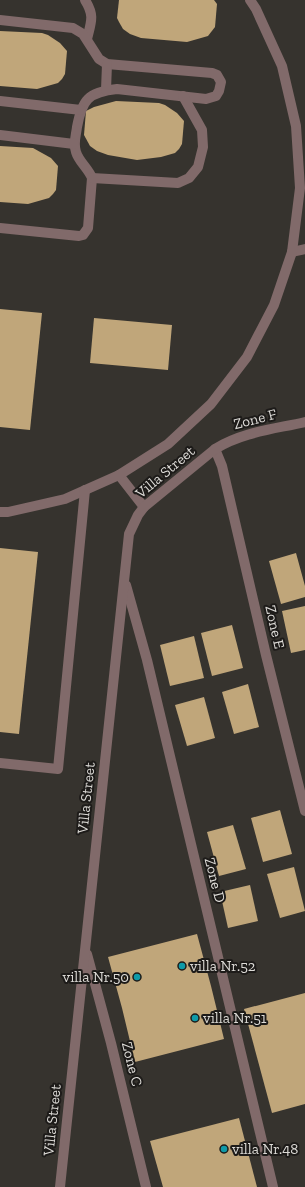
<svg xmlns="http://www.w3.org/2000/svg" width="305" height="1187" font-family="'Zilla Slab',serif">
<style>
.building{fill:#c0a67a}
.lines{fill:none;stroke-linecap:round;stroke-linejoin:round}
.minor{stroke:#816a6a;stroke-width:10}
.culture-dot{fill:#0f9aa8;stroke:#1d1b19;stroke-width:1.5}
.labels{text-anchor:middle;stroke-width:4;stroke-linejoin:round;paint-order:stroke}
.street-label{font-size:15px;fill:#dddbd7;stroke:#1d1b19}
.poi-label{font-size:15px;fill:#dddbd7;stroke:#1d1b19;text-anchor:start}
</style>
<rect width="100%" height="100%" fill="#36332e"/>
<g class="building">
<polygon points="119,0 214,0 217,4 215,27 208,36 187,42 141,38 130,34 123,29 119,22 117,18"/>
<polygon points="0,31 42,33 48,35 60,43 67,51 65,74 62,79 58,83 37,89 0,86"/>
<polygon points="116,101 159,103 165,105 177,113 184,121 182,144 179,149 175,153 161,157 137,160 108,155 97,151 90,146 84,135 86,111 94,107"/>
<polygon points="0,146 33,148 51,158 58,166 56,190 53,194 49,198 28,204 0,202"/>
<polygon points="0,309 42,313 30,430 0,427"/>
<polygon points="94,318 172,325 168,370 90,363"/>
<polygon points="0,548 38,552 19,734 0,732"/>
<polygon points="296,553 305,586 305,597 281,604 269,561"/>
<polygon points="305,606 305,650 291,653 282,611"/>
<polygon points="232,625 243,668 212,676 201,633"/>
<polygon points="194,636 204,678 170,686 160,645"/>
<polygon points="248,684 259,727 234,734 222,692"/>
<polygon points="204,697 215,738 187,746 175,705"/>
<polygon points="280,810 292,854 263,862 251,818"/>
<polygon points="233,825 246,869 219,876 207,832"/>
<polygon points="294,867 305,911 280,918 267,874"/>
<polygon points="250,885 258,921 228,928 220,892"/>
<polygon points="197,934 211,986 224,1039 135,1062 122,1008 108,957"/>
<polygon points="305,993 305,1104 272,1113 244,1009"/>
<polygon points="239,1118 257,1187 163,1187 150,1141"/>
</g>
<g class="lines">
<g class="minor">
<path d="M85 0C95 16 91 22 87 39"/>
<path d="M0 20 73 28 83 34 99 59 107 64 212 73 217 75 221 82 219 91 216 96 206 99 117 89C88 92 82 100 77 127 76 136 73 143 76 152 79 162 88 168 92 178L88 228 83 235 79 236 0 228"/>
<polyline points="106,90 107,64"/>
<polyline points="0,101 81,110"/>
<polyline points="0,135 74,144"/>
<polyline points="92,178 178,183 189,178 198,167 203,147 202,130 183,96"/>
<polyline points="292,252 305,249"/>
<polyline points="215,449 222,466 266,655 305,811"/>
<polyline points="119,475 144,507"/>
<polyline points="0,512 8,512 65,499 119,475 168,444 211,404 247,357 274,305 292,252 300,188 296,126 282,66 256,9 250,0"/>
<polyline points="126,585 147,660 273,1187"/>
<polyline points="0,763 58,769 85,490"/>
<polyline points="87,954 111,1043 146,1187"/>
<path d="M60 1187 129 534 138 515 144 507 215 449C242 432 275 429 305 422"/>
</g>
</g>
<g class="culture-dot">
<circle cx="182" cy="966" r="4"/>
<circle cx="137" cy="977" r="4"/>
<circle cx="195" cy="1018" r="4"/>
<circle cx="224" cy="1149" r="4"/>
</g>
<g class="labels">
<g class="street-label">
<text transform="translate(255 419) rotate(-14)" y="5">Zone F</text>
<text transform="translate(165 472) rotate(-40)" y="5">Villa Street</text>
<text transform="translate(275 627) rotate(77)" y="5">Zone E</text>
<text transform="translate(86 798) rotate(-84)" y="5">Villa Street</text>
<text transform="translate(215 880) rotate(76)" y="5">Zone D</text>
<text transform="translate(132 1064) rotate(76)" y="5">Zone C</text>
<text transform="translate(52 1120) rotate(-84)" y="5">Villa Street</text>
</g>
<g class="poi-label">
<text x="190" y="971">villa Nr.52</text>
<text x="129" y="982" text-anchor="end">villa Nr.50</text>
<text x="203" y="1023">villa Nr.51</text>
<text x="232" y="1154">villa Nr.48</text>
</g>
</g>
</svg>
